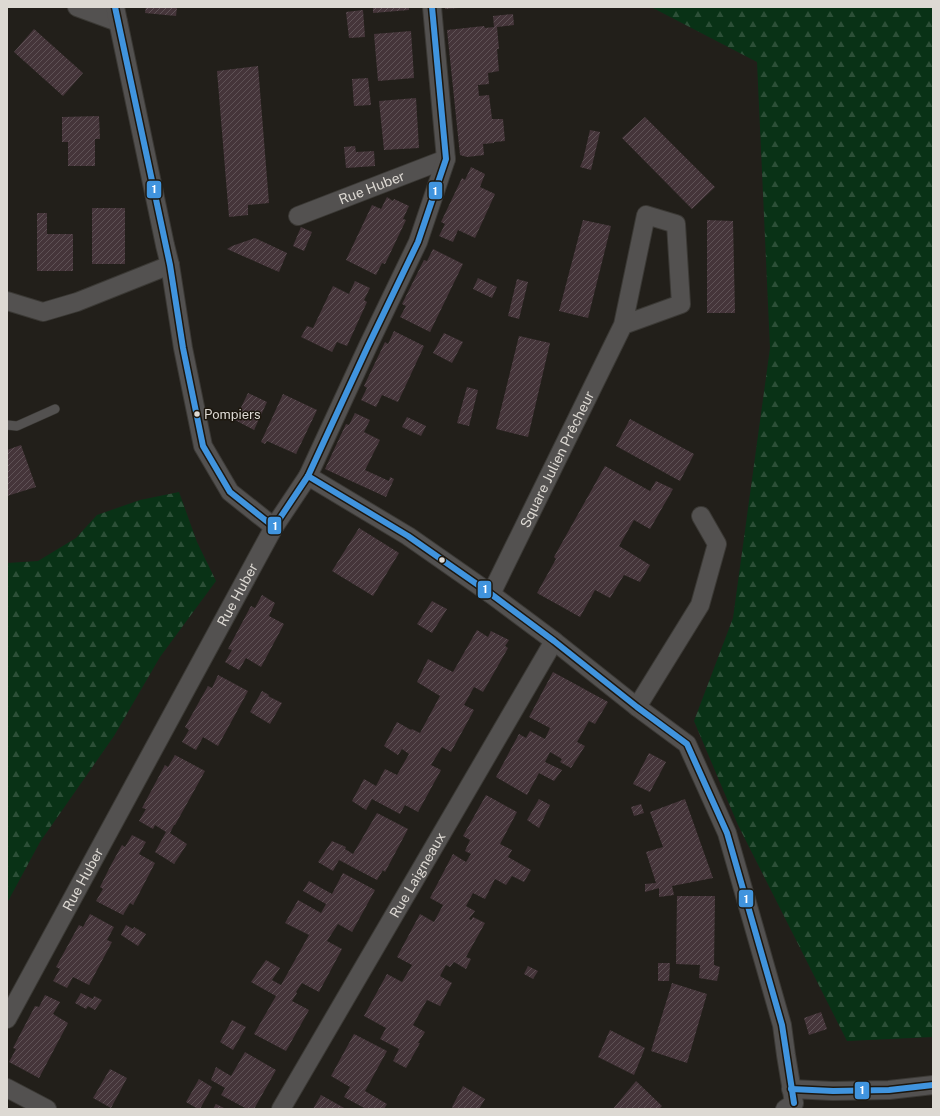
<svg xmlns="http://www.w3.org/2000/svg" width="940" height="1116" font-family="'Public Sans',sans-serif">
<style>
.forest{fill:url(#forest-firs)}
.building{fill:url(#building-hatch)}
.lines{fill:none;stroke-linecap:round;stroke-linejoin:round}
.lane-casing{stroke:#3b3935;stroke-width:10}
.street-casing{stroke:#3b3935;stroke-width:20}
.lane{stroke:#535150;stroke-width:9}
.street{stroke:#535150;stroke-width:18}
.bus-1-casing{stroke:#1d170e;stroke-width:9}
.bus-1{stroke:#4094de;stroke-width:6}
.bus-dot{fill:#ddd9d3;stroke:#1d170e;stroke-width:1.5}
.labels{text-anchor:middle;stroke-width:3;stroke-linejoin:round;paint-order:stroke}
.bus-label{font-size:13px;fill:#ddd9d3;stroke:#1d170e;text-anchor:start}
.street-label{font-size:14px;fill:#ddd9d3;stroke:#1d170e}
.line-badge{stroke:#1d170e;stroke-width:1.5}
.badge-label{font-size:11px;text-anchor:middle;font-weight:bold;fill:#fff}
</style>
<defs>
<pattern id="forest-firs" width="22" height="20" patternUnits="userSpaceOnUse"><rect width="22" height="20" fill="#093216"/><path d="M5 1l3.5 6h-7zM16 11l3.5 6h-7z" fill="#2c4f37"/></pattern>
<pattern id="building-hatch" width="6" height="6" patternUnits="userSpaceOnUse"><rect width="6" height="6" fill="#45353a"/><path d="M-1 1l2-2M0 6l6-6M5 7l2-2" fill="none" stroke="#5f5256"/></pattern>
</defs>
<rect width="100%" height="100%" fill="#221f1a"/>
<g class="forest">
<polygon points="651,7 933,7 933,1037 847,1041 738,825 694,721 733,618 770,348 757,62"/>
<polygon points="179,492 197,542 216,581 160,657 114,736 40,842 7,903 7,563 38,561 76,538 97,515 140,500"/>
</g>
<g class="building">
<polygon points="146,7 177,7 176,16 145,13"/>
<polygon points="373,7 409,7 409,10 373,13"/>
<polygon points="445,7 459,7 459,8 445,9"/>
<polygon points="363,10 365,37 349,38 346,12"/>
<polygon points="513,14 514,25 497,27 499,49 497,49 499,71 488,73 489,84 478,85 479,96 489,95 492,119 503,119 505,141 494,142 494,143 483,144 484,155 467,157 460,155 447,30 484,26 485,28 494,27 493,16"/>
<polygon points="34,29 83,73 63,96 14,52"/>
<polygon points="411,31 414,78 378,81 374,34"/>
<polygon points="258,66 269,203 248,205 248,215 229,217 217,71"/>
<polygon points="368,78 371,105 354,106 352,79"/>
<polygon points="416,98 419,148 384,150 379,101"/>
<polygon points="99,116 100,139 95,139 95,166 68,166 68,142 62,142 62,117"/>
<polygon points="645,117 715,187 692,209 622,138"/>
<polygon points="590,130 600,132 591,170 580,167 583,160"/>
<polygon points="355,146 356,152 374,151 375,166 346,168 344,147"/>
<polygon points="471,167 485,174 480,187 495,194 475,238 458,230 453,242 439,236 445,224 441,222 462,178 465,180"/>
<polygon points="387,197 393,201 394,199 409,206 403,219 406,220 385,264 382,263 376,275 346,260 372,205 381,209"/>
<rect x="92" y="208" width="33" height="56"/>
<polygon points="37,213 47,213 47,234 73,234 73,271 37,271"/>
<polygon points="583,220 611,226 588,318 559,311"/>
<polygon points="707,220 733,221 735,313 707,313"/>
<polygon points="301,227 312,232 304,251 293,246"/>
<polygon points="255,238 287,253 279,272 227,249 232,246"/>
<polygon points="433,249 463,264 430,332 400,317 406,306 402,304 424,260 427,261"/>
<polygon points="478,278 497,287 492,298 473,289"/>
<polygon points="517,279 528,282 519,319 508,316"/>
<polygon points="355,281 370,288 364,300 367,302 347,346 337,342 332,352 301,337 307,326 313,328 333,286 349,294"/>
<polygon points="394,331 424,346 398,402 382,395 376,407 361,400 367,388 364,386 385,342 388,344"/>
<polygon points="444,333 463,342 452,363 433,353"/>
<polygon points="519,336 550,343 528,437 496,429"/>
<polygon points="467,387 478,390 469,426 457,423"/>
<polygon points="248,393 267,402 254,430 235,420"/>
<polygon points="283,394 317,410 296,454 267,441 265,444 261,442"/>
<polygon points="355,413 370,420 364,432 380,440 365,470 389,481 390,477 394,479 386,497 325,469 346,424 349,425"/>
<polygon points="407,417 426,426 421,436 402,427"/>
<polygon points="630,419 694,454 680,481 616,446"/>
<polygon points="21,445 36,487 7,496 7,450"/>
<polygon points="605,466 650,491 656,481 673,489 650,529 634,520 619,546 650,565 640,582 624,575 610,598 595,590 580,617 537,593 556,559 554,557"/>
<polygon points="359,528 399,553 373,596 332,571"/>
<polygon points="262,595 275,603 269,616 284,624 261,667 246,658 239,670 225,662 232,650 228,649 251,606 255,608"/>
<polygon points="432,601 447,609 432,633 417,624"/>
<polygon points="477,630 488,637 491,631 509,640 505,646 508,648 483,692 474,687 464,705 474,710 451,752 442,747 431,765 441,770 418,812 405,805 400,814 372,799 366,810 352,801 364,779 376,786 385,769 397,775 409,754 402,749 398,755 384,746 397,722 411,730 412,729 420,733 440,696 417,682 428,659 453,672"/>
<polygon points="553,672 608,702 595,724 589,721 577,742 585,746 571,768 560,762 562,759 550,752 545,762 562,770 554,781 539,773 527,795 496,777 519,734 526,738 530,731 545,739 550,728 529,717"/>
<polygon points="218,675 248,691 218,746 203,737 196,750 182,742 189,730 185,727 208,686 212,688"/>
<polygon points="262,691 269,695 268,696 282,703 270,724 250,712"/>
<polygon points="649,753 666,762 650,792 633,784"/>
<polygon points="175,755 205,771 175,825 174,825 170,833 187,844 174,864 155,852 166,832 155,825 153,829 139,821 146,809 142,808 165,765 168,767"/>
<polygon points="486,795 517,812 500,844 512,850 508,857 531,870 524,882 512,876 506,885 495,879 485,899 473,893 466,906 475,911 469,919 471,920 473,917 485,923 466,957 471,959 466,969 454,962 450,967 446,965 440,976 452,983 440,1006 427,1000 413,1025 425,1032 418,1043 420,1043 406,1068 393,1061 399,1049 380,1039 386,1028 364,1016 387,974 402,982 412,965 397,957 420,914 434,922 443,905 430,898 453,854 466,862 471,854 465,851 470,840 463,836"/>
<polygon points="539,799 550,805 539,828 527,820"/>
<polygon points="685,799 713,878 672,886 674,895 659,897 659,888 645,892 645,884 656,883 646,852 663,847 650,812"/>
<polygon points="641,804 644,813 634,816 631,807"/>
<polygon points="377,813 408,829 385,872 383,870 377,880 339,860 333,871 318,862 332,841 346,847 345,849 353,854"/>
<polygon points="132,835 146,842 139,854 155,863 133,905 130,903 123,915 96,901 103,889 100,887 111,865 122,845 125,847"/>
<polygon points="343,873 375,890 352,932 338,924 327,941 342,949 319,992 302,983 296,992 297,993 292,1001 309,1010 286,1051 254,1034 276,996 251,982 266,960 280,968 272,980 281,985 309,935 285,923 298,900 321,913 326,904 303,891 309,881 332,894"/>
<polygon points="677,896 715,896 714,965 720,967 717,981 699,978 700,965 676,964"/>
<polygon points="90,914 114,927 107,940 112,942 89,985 73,977 67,988 53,981 60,969 56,967 79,925 83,927"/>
<polygon points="126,925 133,929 134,927 146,934 138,946 121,935"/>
<polygon points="658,963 670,963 669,981 658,981"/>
<polygon points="528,966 538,971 533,979 524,974"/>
<polygon points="672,983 707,994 687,1063 651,1051"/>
<polygon points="81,993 93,999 94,996 102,1000 95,1010 88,1006 86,1009 75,1003"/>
<polygon points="45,995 60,1002 53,1014 68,1023 39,1078 9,1062 16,1049 13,1048 35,1006 39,1007"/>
<polygon points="821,1012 827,1029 809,1035 804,1018"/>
<polygon points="232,1020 246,1027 233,1050 220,1042"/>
<polygon points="610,1030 645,1048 634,1075 598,1057"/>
<polygon points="354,1034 387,1051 365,1091 387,1104 384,1109 366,1109 344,1097 350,1087 331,1076"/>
<polygon points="245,1052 276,1070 254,1109 247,1109 221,1095 225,1088 211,1080 216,1067 231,1076"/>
<polygon points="110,1069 127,1078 111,1108 93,1098"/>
<polygon points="199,1079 212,1087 200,1109 198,1109 186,1102"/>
<polygon points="636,1081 662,1106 659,1109 613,1109"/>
<polygon points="463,1086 485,1099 479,1109 454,1109 452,1107"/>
<polygon points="321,1095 346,1109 313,1109"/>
<polygon points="216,1104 226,1109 213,1109"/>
</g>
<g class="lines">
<g class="lane-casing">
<polyline id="lane" points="7,425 17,426 55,409"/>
</g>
<g class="street-casing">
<g id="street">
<polyline points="77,7 118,22"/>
<polyline points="115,7 165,245 170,265 183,348 203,446 230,492 274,527"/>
<path id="s1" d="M298 216 446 159"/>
<polyline points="7,301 43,312 77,302 170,265"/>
<polyline points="308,476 408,536 491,594 554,641 637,707 687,744 727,833 782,1025 786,1055 794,1103 785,1109"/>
<path id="s2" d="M491 594 623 325 646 215 676 224 681 304 623 325"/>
<polyline points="637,707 700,605 717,544 701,516"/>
<path id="s3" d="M7 1019 274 527 308 476 368 346 418 242 446 159 432 7"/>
<polyline points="7,1088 47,1109"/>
<polyline points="791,1089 833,1091 889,1090 933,1085"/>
<path id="s4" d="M281 1109 554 641"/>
</g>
</g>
<use href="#lane" class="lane"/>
<use href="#street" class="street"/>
<g class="bus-1-casing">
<g id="bus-1">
<polyline points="115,7 170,265 183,348 203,446 230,492 274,527 308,476 368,346 418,242 446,159 432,7"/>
<polyline points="308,476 408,536 491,594 554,641 637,707 687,744 727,833 782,1025 794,1103"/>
<polyline points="791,1089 833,1091 889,1090 933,1085"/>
</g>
</g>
<use href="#bus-1" class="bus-1"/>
</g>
<g class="bus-dot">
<circle cx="197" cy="414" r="3.5"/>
<circle cx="442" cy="560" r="3.5"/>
</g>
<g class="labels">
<g class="bus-label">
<text x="204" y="419">Pompiers</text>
</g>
<g class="street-label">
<text dy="5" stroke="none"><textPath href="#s1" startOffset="79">Rue Huber</textPath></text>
<text dy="5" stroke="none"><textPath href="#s2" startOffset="150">Square Julien Prêcheur</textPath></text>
<text dy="5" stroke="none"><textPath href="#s3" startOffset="483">Rue Huber</textPath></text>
<text dy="5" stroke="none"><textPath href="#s4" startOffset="271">Rue Laigneaux</textPath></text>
<text dy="5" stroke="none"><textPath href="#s3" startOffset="159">Rue Huber</textPath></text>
</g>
</g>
<g class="line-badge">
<rect x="146" y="180" width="16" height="19" rx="4" fill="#4094de"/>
<rect x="428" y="181" width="15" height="19" rx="4" fill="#4094de"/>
<rect x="267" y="516" width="15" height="19" rx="4" fill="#4094de"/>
<rect x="477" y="580" width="15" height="19" rx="4" fill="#4094de"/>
<rect x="738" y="889" width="16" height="19" rx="4" fill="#4094de"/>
<rect x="854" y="1081" width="16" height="19" rx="4" fill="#4094de"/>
</g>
<g class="badge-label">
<text x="154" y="193">1</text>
<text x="435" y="195">1</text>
<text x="275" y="530">1</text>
<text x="485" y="593">1</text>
<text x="746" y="903">1</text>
<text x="862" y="1094">1</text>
</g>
<rect width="940" height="1116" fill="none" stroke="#ddd9d3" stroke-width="16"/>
</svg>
